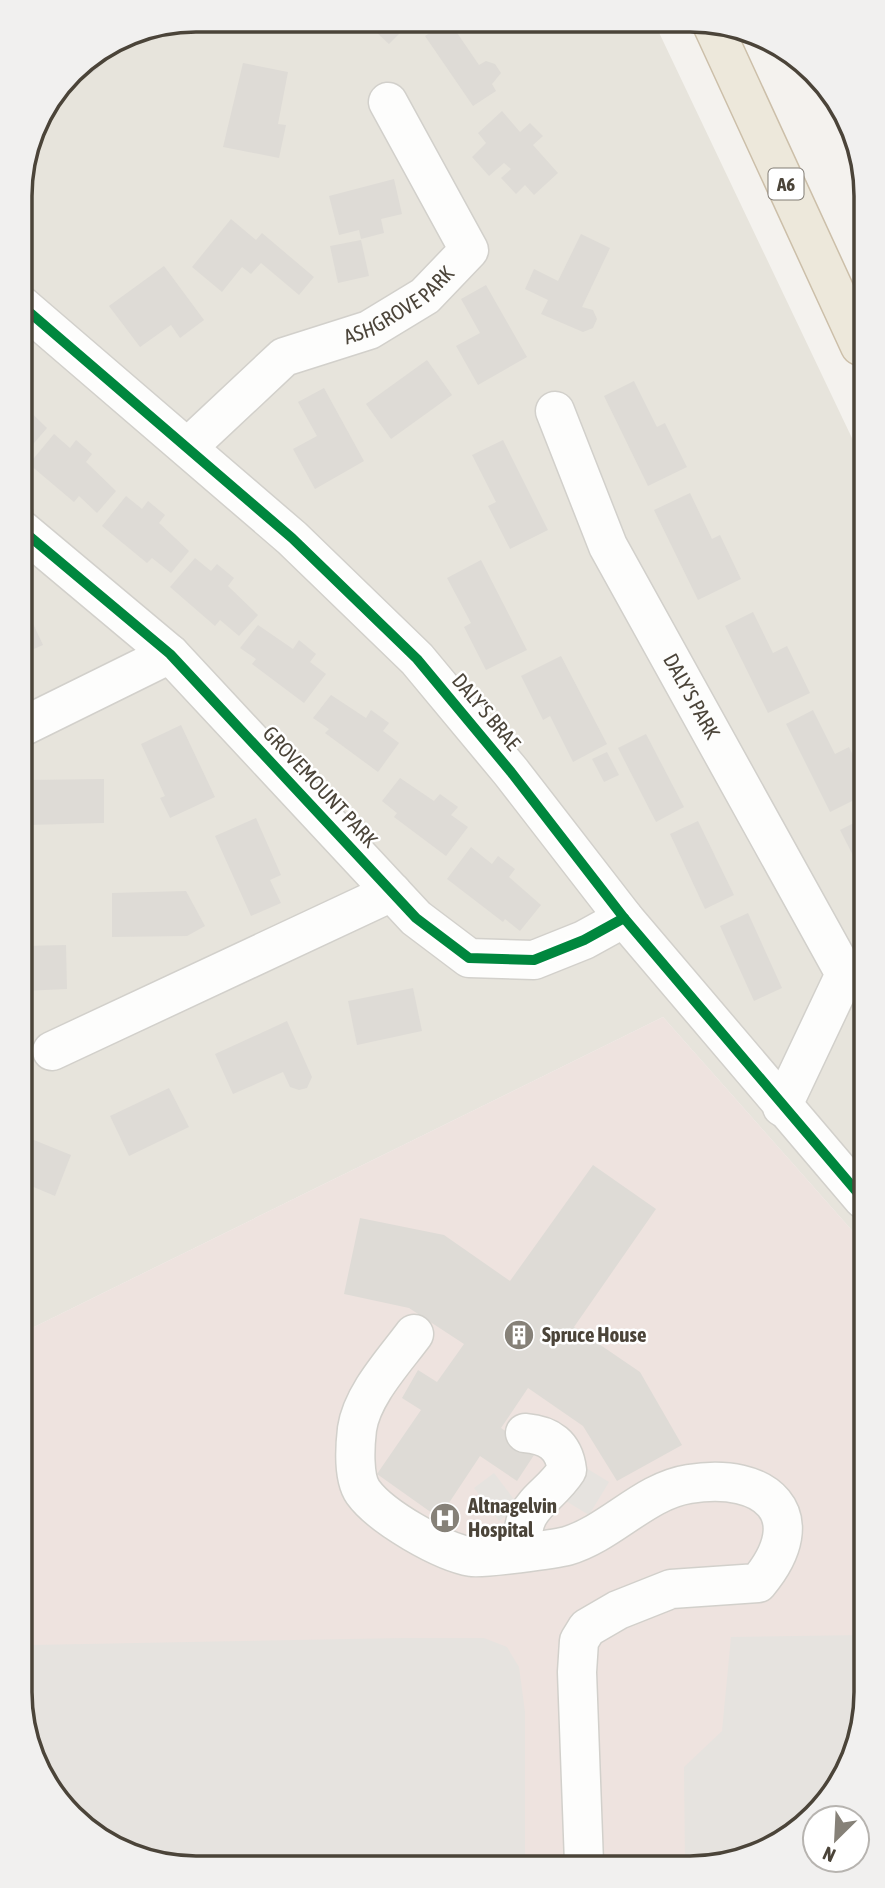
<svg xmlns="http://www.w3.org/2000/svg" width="885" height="1888" font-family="'Asap Condensed',sans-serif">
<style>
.residential{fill:#e7e4dc}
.medical{fill:#eee3df}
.parking{fill:#e6e3df}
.building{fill:#dedbd6}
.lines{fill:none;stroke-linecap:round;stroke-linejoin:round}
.minor-casing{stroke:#d2d0cb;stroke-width:41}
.highway-casing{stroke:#ccbfa9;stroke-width:41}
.minor{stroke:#fdfdfc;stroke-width:38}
.highway{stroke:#ede8db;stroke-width:38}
.cycleway-casing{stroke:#fff;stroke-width:15}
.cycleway{stroke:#00873e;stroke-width:10}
.labels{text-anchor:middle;stroke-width:5;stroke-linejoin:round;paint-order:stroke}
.shield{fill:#fff;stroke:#817c74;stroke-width:2}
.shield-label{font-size:19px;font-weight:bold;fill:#4b4439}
.street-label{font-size:21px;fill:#4b4439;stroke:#fff}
.poi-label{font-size:21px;font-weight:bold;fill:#4b4439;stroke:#fff;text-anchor:start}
.rim{fill:none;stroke:#4b4439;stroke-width:3.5}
</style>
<rect width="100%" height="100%" fill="#f4f2ee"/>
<polygon class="residential" points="196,19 654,22 861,457 864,1244 663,1017 24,1332 21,173 38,117 79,63 129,33"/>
<polygon class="medical" points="663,1017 864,1244 865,1704 852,1760 822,1808 735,1863 162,1865 79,1825 25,1738 24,1332"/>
<g class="parking">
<polygon points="586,1468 609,1482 589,1515 566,1501"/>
<polygon points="494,1473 519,1506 499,1521 474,1488"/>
<polygon points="865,1635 865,1704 852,1760 822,1808 735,1863 685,1863 684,1767 722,1731 731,1637"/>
<polygon points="403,1638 484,1638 507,1647 519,1667 525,1712 525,1864 162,1865 79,1825 25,1738 25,1678 31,1677 32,1645"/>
</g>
<g class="building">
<polygon points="325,20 352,20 336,33"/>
<polygon points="381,20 400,21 419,21 409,31 406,27 389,44 373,29"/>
<polygon points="449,21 479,65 486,61 495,64 501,73 492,84 496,91 473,106 425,36"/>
<polygon points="91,56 99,68 81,80 70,75 79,63"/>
<polygon points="243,63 288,72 278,124 286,125 279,158 223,147"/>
<polygon points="502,111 520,132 530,123 543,136 533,145 558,173 534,195 525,185 516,194 501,178 511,169 504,163 489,176 472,157 486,143 478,133"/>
<polygon points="394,179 402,214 381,219 384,233 361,239 359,230 339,235 329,196"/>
<polygon points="231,219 256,240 262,233 314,277 299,295 261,263 251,274 242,267 222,292 192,267"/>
<polygon points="581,234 610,248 582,307 593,310 597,319 593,328 583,332 541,314 548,300 525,289 534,269 558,281"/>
<polygon points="361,240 369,276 338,283 330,246"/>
<polygon points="164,266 204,320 180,338 171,325 140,347 109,306"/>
<polygon points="486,285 527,357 478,385 456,346 480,333 461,299"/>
<polygon points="427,360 452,395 391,439 366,404"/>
<polygon points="634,381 657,427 665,423 687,467 648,486 604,396"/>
<polygon points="324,388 364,461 315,489 293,449 317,436 298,402"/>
<polygon points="21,403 47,428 28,450 22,444"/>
<polygon points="54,434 70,448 76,440 92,454 86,462 116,491 97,513 79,496 74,502 29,464"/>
<polygon points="503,440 548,530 510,549 488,506 496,502 472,455"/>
<polygon points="690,493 712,539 720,535 741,579 698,600 654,510"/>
<polygon points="126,496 142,509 148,501 165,515 159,523 189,551 171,573 152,558 147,563 102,526"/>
<polygon points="195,558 211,571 217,564 234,578 228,586 258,615 239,636 220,620 215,626 170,587"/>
<polygon points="481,560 527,650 486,670 464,627 471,623 447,578"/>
<polygon points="22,600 43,645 22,654"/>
<polygon points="753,612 773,653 787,646 810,693 768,713 725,626"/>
<polygon points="258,625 293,649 299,640 316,654 310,662 326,674 304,703 252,664 256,659 240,648"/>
<polygon points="561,656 607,744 573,762 550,716 543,720 521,676"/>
<polygon points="331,695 366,718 371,710 389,723 383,731 399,743 378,772 325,733 329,729 313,718"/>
<polygon points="813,710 835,754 849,747 862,773 862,796 830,812 786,724"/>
<polygon points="181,725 215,797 170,818 160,798 165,796 141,744"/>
<polygon points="646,734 684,807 656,822 618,748"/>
<polygon points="607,752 619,775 604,782 592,759"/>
<polygon points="400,778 434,801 440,794 458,807 451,815 468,827 446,856 394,817 397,813 382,801"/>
<polygon points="104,779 104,823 28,825 27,780"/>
<polygon points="256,818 281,875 270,880 281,903 251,916 215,836"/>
<polygon points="862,819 862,873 840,830"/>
<polygon points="698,821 734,895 705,909 670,834"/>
<polygon points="471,847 492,864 498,856 515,869 509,877 541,905 520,931 505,919 503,922 447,879"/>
<polygon points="186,891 205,926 187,936 112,937 112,893"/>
<polygon points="748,913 782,988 754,1001 720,926"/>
<polygon points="66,945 67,989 23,991 23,946"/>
<polygon points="413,988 422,1031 357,1045 348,1001"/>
<polygon points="287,1021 312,1077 307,1088 299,1090 290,1087 283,1072 233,1094 215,1054"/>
<polygon points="169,1088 189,1127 129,1156 110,1116"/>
<polygon points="24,1136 71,1155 55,1196 24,1183"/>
<polygon points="593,1165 656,1209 574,1327 640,1372 682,1445 617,1481 583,1426 528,1388 501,1428 536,1452 517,1481 480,1456 439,1518 377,1474 421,1410 402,1398 418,1370 437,1382 464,1344 409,1308 344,1294 360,1218 444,1235 510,1281"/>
</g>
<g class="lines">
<g class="minor-casing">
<g id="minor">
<polyline points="21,305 292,538 417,659 511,772 624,918 863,1199"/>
<path id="s1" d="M555 411 608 546 845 974 782 1107"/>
<path id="s2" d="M188 447 284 357 369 330 425 296 469 250 388 102"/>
<polyline points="22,530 170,654 416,918 469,958 534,960 584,940 624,918"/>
<polyline points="22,727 170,654"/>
<polyline points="52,1051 392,892"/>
<path d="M414 1334C394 1361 362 1395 357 1429 355 1446 353 1478 363 1492 381 1517 442 1552 472 1557 481 1559 556 1549 567 1546 611 1533 644 1491 689 1484 766 1471 815 1515 758 1583L671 1589 618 1610 587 1628 579 1641 577 1672 584 1863"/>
<path d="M524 1551C517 1505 547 1501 567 1470 564 1445 549 1435 525 1433"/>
</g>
</g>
<g class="highway-casing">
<polyline id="highway" points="711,22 860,346"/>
</g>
<use href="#minor" class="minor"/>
<use href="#highway" class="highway"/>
<g class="cycleway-casing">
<g id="cycleway">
<polyline points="21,305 292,538 417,659 511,772 624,918 863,1199"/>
<polyline points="22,530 170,654 416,918 469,958 534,960 584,940 624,918"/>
</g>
</g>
<use href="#cycleway" class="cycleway"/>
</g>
<defs>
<g id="building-disc" transform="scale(1.575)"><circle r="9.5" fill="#868178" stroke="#fff"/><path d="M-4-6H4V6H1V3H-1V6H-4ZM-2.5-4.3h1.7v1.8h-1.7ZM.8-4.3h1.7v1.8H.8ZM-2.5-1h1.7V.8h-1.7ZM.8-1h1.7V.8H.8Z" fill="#fff"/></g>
<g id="hospital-disc" transform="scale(1.575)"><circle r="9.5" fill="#868178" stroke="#fff"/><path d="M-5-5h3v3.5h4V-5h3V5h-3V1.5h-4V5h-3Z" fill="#fff"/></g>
</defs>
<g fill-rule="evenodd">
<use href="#building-disc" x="519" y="1335"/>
<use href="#hospital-disc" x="445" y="1518"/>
</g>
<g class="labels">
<rect class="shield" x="768.5" y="168.5" width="35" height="31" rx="5"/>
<g class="shield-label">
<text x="786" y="191">A6</text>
</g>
<g class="street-label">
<text dy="7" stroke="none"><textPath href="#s2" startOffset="259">ASHGROVE PARK</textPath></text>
<text dy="7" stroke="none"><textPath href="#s1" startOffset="317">DALY'S PARK</textPath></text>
<text transform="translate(486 712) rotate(50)" y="7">DALY'S BRAE</text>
<text transform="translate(320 787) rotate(47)" y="7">GROVEMOUNT PARK</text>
</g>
<g class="poi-label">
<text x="542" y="1342">Spruce House</text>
<text x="468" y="1513">Altnagelvin<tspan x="468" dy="24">Hospital</tspan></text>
</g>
</g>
<path d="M0 0H885V1888H0ZM196 32H690A164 164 0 0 1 854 196V1692A164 164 0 0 1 690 1856H196A164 164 0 0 1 32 1692V196A164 164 0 0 1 196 32Z" fill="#f1f0ef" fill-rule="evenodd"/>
<path class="rim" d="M196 32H690A164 164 0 0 1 854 196V1692A164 164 0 0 1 690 1856H196A164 164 0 0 1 32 1692V196A164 164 0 0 1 196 32Z"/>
<g transform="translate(836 1839) rotate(204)"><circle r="33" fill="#ffffff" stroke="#b7b4b0" stroke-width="2"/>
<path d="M0-5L12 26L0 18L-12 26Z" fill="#868178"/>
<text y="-10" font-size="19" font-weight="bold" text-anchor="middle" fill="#4b4439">N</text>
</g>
</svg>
